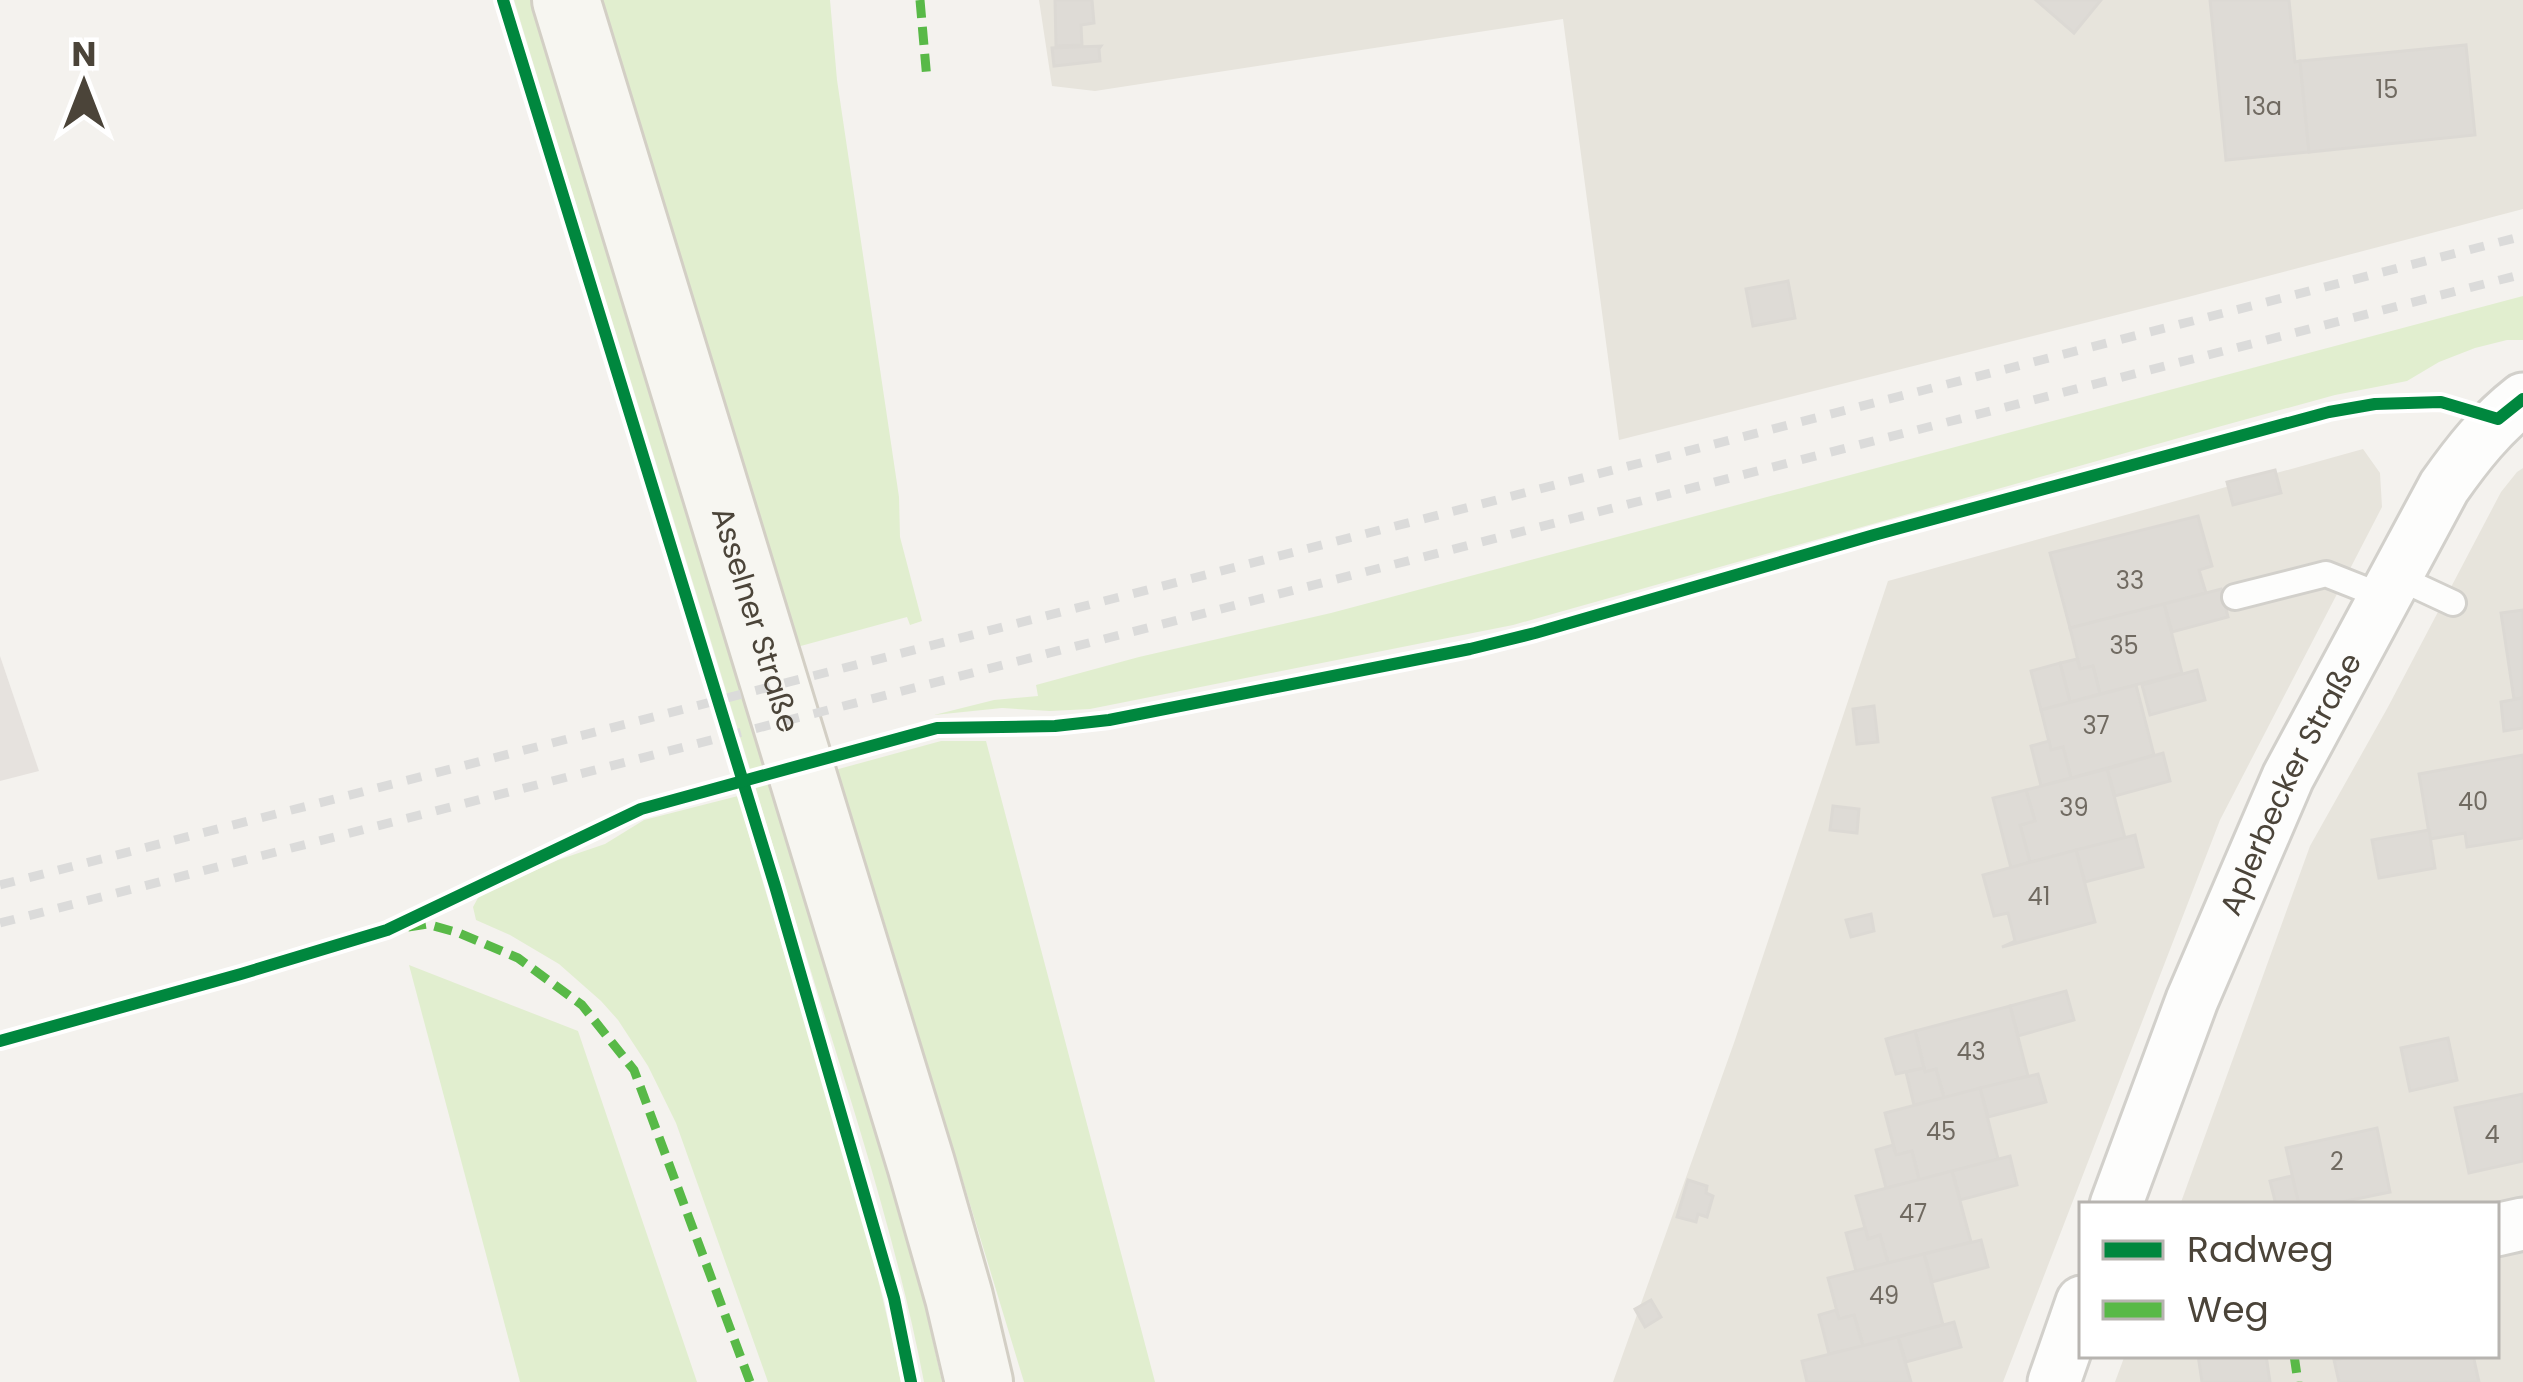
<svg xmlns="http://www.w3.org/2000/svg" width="2523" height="1382" font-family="Poppins,sans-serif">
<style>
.residential{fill:#e7e4dc}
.industrial{fill:#e6e2de}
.green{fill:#e1eecf}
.building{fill:#dedbd6;stroke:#dcd9d4;stroke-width:3}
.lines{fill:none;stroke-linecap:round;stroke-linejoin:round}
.lane-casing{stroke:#d2d0cb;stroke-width:30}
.street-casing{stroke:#d2d0cb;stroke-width:57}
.secondary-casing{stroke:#d3cfc5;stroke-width:72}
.lane{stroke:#fdfdfc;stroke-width:24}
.street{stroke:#fdfdfc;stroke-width:51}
.secondary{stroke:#f7f6f1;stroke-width:66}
.rail{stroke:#dbdbda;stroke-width:9;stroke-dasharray:15 15;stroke-linecap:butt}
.quiet{stroke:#58b947;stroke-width:9;stroke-dasharray:18 9;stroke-linecap:butt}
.cycleway-casing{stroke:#fff;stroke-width:20}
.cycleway{stroke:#00873e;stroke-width:12}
.labels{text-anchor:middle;stroke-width:9;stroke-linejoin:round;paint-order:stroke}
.number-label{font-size:24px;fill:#706a61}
.street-label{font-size:30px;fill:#4b4439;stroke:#fff}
</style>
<rect width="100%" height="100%" fill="#f4f2ee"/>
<g class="residential">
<polygon points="1039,0 2523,0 2523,209 2188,297 1619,440 1563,19 1095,91 1052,86"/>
<polygon points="2363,449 2380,473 2382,507 2220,820 2003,1382 1613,1382 1735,1040 1888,581"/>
<polygon points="2523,468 2523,1382 2115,1382 2125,1355 2496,1355 2496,1205 2180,1205 2310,846 2388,707 2501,492 2517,472"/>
</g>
<polygon class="industrial" points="0,656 39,771 0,781"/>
<g class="green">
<path d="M514 0H533L726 628 912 1248 942 1382H924C893 1219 837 1061 790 902 700 601 605 301 514 0Z"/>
<polygon points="599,0 830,0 837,80 899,497 900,537 922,621 910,625 907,617 797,647"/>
<polygon points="2523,296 2523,340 2507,340 2475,348 2439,362 2407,381 2335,395 2218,427 1513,625 1090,709 1050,711 1002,708 934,715 994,700 1038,696 1036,685 1139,657 1331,613"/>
<polygon points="941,741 986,741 1155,1382 1024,1382 878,901 835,770"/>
<path d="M738 796C792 990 862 1185 901 1382H768L676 1123 648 1066 618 1020 601 1001 559 964 510 935 476 920 473 907 479 896 558 860 605 844 644 820Z"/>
<polygon points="409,965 578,1031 697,1382 520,1382"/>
</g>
<g class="building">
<polygon points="1055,0 1092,0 1094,23 1081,25 1082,45 1056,46"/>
<polygon points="2036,0 2101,0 2074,33"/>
<polygon points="2210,0 2289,0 2295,62 2300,61 2309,152 2226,160"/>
<polygon points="2466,45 2475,135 2309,152 2300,61"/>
<polygon points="1101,46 1099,49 1100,61 1054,66 1052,48"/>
<polygon points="1788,281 1795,318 1753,326 1746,289"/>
<polygon points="2275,470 2281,493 2233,505 2227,482"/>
<polygon points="2198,516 2212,566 2199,570 2206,593 2070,628 2050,553"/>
<polygon points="2221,589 2228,617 2172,632 2164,604"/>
<polygon points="2164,604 2182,673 2100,694 2093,666 2080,669 2070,628"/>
<polygon points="2523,610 2523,698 2514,699 2501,613"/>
<polygon points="2077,659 2080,669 2093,666 2100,694 2070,702 2060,663"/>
<polygon points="2060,663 2070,702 2041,710 2031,671"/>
<polygon points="2197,670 2205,700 2150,715 2142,685"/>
<polygon points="2136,685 2154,755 2071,778 2063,747 2051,750 2041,710"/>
<polygon points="2523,698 2523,728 2504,731 2501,702"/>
<polygon points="1874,706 1878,742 1857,744 1853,709"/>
<polygon points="2049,741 2051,750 2063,747 2071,778 2041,786 2031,746"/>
<polygon points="2163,753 2170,781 2115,796 2107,769"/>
<polygon points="2523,755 2523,838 2467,847 2465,833 2430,839 2419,774"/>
<polygon points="2107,769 2125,838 2030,862 2020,825 2035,821 2026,790"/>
<polygon points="2026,790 2035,821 2020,825 2030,862 2011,868 1993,798"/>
<polygon points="1833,806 1859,809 1857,833 1830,830"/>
<polygon points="2429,830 2435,868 2379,878 2372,840"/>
<polygon points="2135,835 2143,867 2085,882 2076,850"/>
<polygon points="2076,850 2095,922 2002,947 2015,941 2008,913 1994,916 1983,875"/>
<polygon points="1871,914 1874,931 1851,937 1846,920"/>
<polygon points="2066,991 2074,1020 2018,1036 2010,1006"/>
<polygon points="2010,1006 2028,1076 1944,1098 1936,1069 1925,1072 1915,1031"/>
<polygon points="1915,1031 1924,1068 1896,1074 1886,1039"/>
<polygon points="2448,1038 2457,1080 2410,1091 2401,1048"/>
<polygon points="1924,1068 1925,1072 1936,1069 1944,1098 1914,1105 1906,1072"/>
<polygon points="2038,1074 2046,1102 1988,1117 1980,1088"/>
<polygon points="1980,1088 1998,1159 1919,1180 1912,1151 1896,1155 1885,1113"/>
<polygon points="2523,1094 2523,1161 2469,1173 2455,1108"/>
<polygon points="2377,1128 2390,1192 2327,1205 2299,1205 2286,1148"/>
<polygon points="1893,1145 1896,1155 1912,1151 1919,1180 1886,1188 1876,1150"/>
<polygon points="2010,1156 2017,1185 1960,1200 1952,1171"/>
<polygon points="1952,1171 1971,1242 1888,1263 1880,1235 1868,1239 1856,1196"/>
<polygon points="2292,1176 2299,1205 2276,1205 2270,1181"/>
<polygon points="1688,1180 1707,1186 1706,1193 1713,1196 1707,1217 1698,1214 1696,1222 1677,1217"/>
<polygon points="1865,1228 1868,1239 1880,1235 1888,1263 1856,1271 1846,1233"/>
<polygon points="1981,1240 1988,1267 1932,1282 1924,1254"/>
<polygon points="1924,1254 1943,1325 1863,1346 1854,1315 1839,1319 1828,1278"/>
<polygon points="1651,1300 1661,1317 1645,1327 1635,1309"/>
<polygon points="1836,1310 1839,1319 1854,1315 1863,1346 1829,1354 1819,1315"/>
<polygon points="1954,1322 1961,1347 1906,1362 1898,1337"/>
<polygon points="1898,1337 1911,1382 1807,1382 1802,1361"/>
<polygon points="2198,1355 2266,1355 2270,1382 2202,1382"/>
<polygon points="2359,1355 2473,1355 2479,1382 2339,1382 2334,1360"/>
</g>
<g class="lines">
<g class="lane-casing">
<g id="lane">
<polyline points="2395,576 2453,603"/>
<polyline points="2235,597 2326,574 2384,597"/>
</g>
</g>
<g class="street-casing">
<g id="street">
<path id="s1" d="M2116 1205 2192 1000 2288 777 2444 487C2468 453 2491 424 2523 399"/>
<polyline points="2496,1230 2523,1224"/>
<polyline points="2054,1382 2082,1302"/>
</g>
</g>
<g class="secondary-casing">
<g id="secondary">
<path id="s2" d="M566 0 921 1164 959 1297 979 1382"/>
</g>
</g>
<use href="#lane" class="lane"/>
<use href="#street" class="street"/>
<use href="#secondary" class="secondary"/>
<g class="rail">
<polyline points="0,885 2523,236"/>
<polyline points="0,923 2523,274"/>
</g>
<g class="quiet">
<polyline points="920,0 927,80"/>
<polyline points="408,927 427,924 459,933 518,958 582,1005 634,1070 750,1382"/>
<polyline points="2294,1355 2298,1382"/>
</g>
<g class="cycleway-casing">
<g id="cycleway">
<polyline points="503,0 775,886 894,1298 911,1382"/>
<polyline points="0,1041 241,974 387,930 641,809 937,728 1055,726 1109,720 1470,649 1535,633 1874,535 2329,412 2375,404 2441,402 2498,419 2523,399"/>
</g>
</g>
<use href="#cycleway" class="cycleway"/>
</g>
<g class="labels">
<g class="number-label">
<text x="2387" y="98">15</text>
<text x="2263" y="115">13a</text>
<text x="2130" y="589">33</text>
<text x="2124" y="654">35</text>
<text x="2096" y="734">37</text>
<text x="2473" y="810">40</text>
<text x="2074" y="816">39</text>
<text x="2039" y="905">41</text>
<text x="1971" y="1060">43</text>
<text x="1941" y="1140">45</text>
<text x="2492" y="1143">4</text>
<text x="2337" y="1170">2</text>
<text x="1913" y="1222">47</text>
<text x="1884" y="1304">49</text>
</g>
<g class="street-label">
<text dy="10" stroke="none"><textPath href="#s2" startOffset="648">Asselner Straße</textPath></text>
<text dy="10" stroke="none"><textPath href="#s1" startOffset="456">Aplerbecker Straße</textPath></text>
</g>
</g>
<rect x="2079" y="1202" width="420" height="156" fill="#ffffff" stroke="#b7b4b0" stroke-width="3"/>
<rect x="2103" y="1241" width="60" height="18" fill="#00873e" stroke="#b7b4b0" stroke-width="3"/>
<text x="2187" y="1262" font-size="36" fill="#4b4439">Radweg</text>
<rect x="2103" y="1301" width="60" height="18" fill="#58b947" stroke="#b7b4b0" stroke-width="3"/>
<text x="2187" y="1322" font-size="36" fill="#4b4439">Weg</text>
<g transform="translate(84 84)" stroke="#ffffff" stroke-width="9" paint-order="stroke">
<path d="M0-9L21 45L0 30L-21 45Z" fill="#4b4439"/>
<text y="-18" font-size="33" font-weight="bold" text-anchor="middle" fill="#4b4439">N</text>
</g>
</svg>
